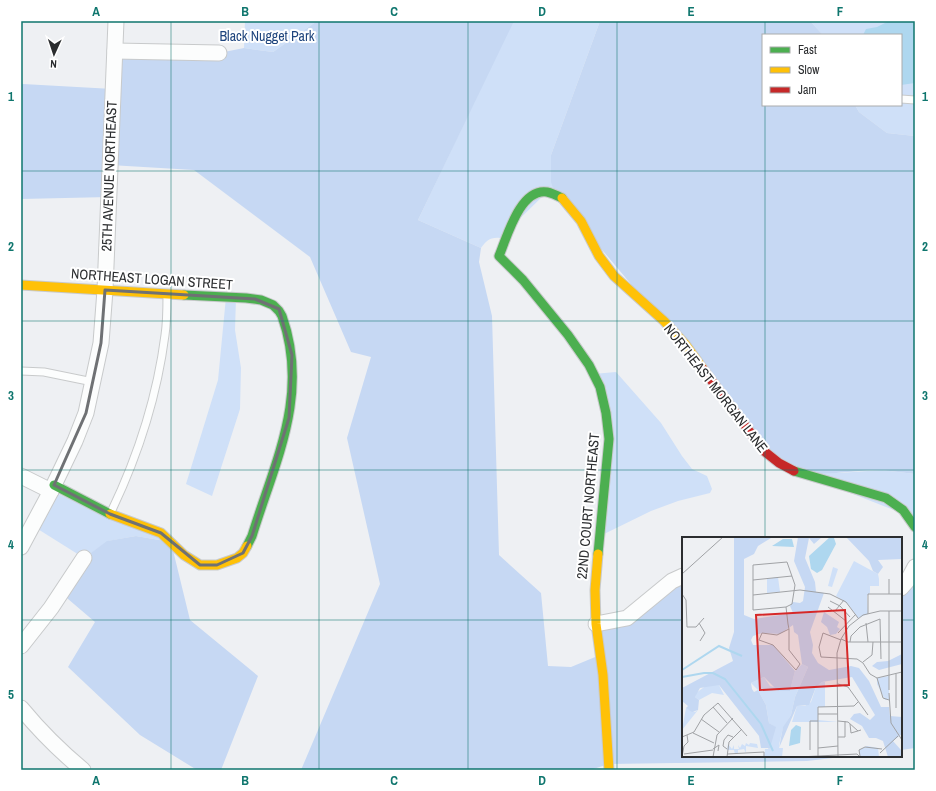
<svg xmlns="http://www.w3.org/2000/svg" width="936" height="791" font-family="'Archivo Narrow',sans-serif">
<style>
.green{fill:#cfe0f8}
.forest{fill:#c6d8f3}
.water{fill:#aed7ef}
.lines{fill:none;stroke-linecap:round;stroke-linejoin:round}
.lane-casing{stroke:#c8cacb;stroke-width:9}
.street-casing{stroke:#c8cacb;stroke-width:17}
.fast-casing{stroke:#c8cacb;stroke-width:11}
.slow-casing{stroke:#c8cacb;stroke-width:11}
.jam-casing{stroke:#c8cacb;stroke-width:11}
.lane{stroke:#fcfdfd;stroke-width:7}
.street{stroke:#fcfdfd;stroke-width:15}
.fast{stroke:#4caf50;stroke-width:9}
.slow{stroke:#ffc107;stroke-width:9}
.jam{stroke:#c62828;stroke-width:9}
.marked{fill:none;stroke:#6f7174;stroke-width:3;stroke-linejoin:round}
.grid{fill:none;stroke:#0f766e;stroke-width:1;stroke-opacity:0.55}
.labels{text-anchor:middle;stroke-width:4;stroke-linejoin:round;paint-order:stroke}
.park-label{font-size:14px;fill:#1f457d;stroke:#fff}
.street-label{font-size:14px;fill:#2b2d2f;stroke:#fff}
.inset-river{fill:none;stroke:#aed7ef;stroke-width:2}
.inset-road{fill:none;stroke:#a0a2a5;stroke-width:1}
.view{fill:#d62828;fill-opacity:0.15;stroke:#d62828;stroke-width:2}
.inset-edge{fill:none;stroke:#2b2d2f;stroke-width:2}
.neatline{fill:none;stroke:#0f766e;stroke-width:1.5}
.grid-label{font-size:13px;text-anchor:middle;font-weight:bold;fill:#0f766e}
</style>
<rect width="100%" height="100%" fill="#eef0f3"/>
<g class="green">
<polygon points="245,21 317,21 273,52 244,48"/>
<path d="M513 21H600L551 155 555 194 547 192 500 238C490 237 486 241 481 248L418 220Z"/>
<polygon points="810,21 915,21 915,136 887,133 859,112 855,105 901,105 901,35 823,35"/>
<polygon points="226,297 236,298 235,330 241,368 240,409 212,496 186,484 218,380"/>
<polygon points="616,372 661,423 682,456 692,469 707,476 712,489 710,493 678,501 651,511 600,536 609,439 593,374"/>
<polygon points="881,470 915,474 915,527 909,516 797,472 839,473"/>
<polygon points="51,491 171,542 136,536 108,541 84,558 33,526"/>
</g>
<g class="forest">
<polygon points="317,21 514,21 418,220 481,248 479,262 492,316 499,555 541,593 548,666 571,667 600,655 596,624 618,621 683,576 683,756 850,756 807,761 609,764 590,770 301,770 380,584 347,438 371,357 351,352 310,257 194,170 110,165 109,197 21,199 21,85 23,84 113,89 115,51 219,53 244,48 273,52"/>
<path d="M600 21H810L823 35H763V105H855L859 112 887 133 915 136V474C904 473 892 471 881 470 850 470 816 479 786 468L555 194 551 182V155Z"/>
<polygon points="136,536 171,542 190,620 258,676 221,770 197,770 140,735 68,667 95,622 61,593 84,558 107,541"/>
<polygon points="915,579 915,748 901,750 901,588"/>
</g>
<polygon class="water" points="889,21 915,21 915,83 901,85 901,35 863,35 866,29 877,27"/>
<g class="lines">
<g class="lane-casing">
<g id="lane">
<polyline points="901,99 915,100"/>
<polyline points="21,371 44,372 93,382"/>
<path d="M111 512C138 456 157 397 165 335 167 322 167 308 167 295"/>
</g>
</g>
<g class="street-casing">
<g id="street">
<polyline points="115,51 219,53"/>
<polyline points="21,476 51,491"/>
<polyline points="21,547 51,491 75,441 86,413 101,343 105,290 116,21"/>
<polyline points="901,588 908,580 915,567"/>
<polyline points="596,624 627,618 672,581 683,576"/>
<polyline points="21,646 51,608 84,558"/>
<path d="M21 708C40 731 60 751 83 770"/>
</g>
</g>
<g class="fast-casing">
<g id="fast">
<path d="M562 198C558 196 552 193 547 192 520 188 507 237 499 256L523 280 568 335 589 365 600 387 606 413 609 439 598 554"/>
<path d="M184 295 246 298 261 300 273 305 279 311 282 316C310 395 275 461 252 536L247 546"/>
<polyline points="794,471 886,498 903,510 915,527"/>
<polyline points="54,485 110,514"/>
</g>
</g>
<g class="slow-casing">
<g id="slow">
<polyline points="562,198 581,221 599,256 614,276 664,321 685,344 703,369"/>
<polyline points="21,285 184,295"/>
<polyline points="110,514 161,533 184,555 200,565 217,565 237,558 243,553 247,546"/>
<polyline points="598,554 595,590 596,624 603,675 609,770"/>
</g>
</g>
<g class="jam-casing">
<polyline id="jam" points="703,369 764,451 779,463 794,471"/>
</g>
<use href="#lane" class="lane"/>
<use href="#street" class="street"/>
<use href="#fast" class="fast"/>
<use href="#slow" class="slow"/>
<use href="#jam" class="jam"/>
</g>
<path class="marked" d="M105 290 255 299 279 309 292 355 289 418 252 536 243 553 217 565H200L161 533 110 514 54 485 86 413 101 343Z"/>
<path class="grid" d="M171 21V770M319 21V770M468 21V770M617 21V770M765 21V35M765 105V538M21 171H915M21 321H915M21 470H915M21 620H683M901 620H915M765 756V770"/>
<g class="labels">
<g class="park-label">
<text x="267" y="41">Black Nugget Park</text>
</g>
<g class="street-label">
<text transform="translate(109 176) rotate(-88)" y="5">25TH AVENUE NORTHEAST</text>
<text transform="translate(152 279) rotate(4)" y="5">NORTHEAST LOGAN STREET</text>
<text transform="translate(716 388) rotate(52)" y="5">NORTHEAST MORGAN LANE</text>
<text transform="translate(588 506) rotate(-85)" y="5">22ND COURT NORTHEAST</text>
</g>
</g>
<g transform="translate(682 537)">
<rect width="220" height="220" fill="#eef0f3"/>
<path d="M172 24 196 37 197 42V49H188V56L185 59 186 77 176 81 166 67 154 59ZM151 30 156 32 150 50 146 49ZM96 40 98 55 85 56V42ZM120 127 126 130 113 160 109 178 101 191 97 208V211H101L100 220H82L83 212H86L93 190 87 186 84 168 76 153 69 146 82 140 88 149 108 154 113 134ZM207 139V163H203L195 147V141ZM140 145H143V170H136V183L156 185H110L115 169H123L129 165 134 150ZM25 148H37L42 158 30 156 17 163 13 160 14 156ZM4 171 13 175 16 173 0 193ZM64 206 67 208 68 206 75 207 76 211 64 209V216L62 212 56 213V216L53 217 52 213H45L46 207 50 212 52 208V212H57L56 208 58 211 60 207 63 209ZM185 209 196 211 197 220H178L177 213Z" fill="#cfe0f8"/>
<path d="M52 0H95L89 1 76 9 72 17 62 22V78L72 82 111 76 108 69 111 65 118 66 121 64 123 50 112 24 116 0H140L132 7 127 1 123 21 133 45 134 55 142 56 128 95 131 108 130 116 136 126 147 133 169 129 177 131 187 144 199 170H207L208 179 220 180V197L211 204 219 213 220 220H206L201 204 194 201H187L180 189 168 182 172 177 178 176 188 183 193 178 170 140 140 145 134 150 127 168 115 169 97 211 101 190 109 178 113 160 126 130 120 127 116 98 112 95 111 88 98 97 80 96 71 99 69 103 71 108H91L113 134 108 154H96L82 140 69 146 70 152 72 155 76 153 84 168 87 186 94 190 88 211H79L77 199 37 148 18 151 13 160 17 163 16 173 10 175 4 171 6 169 0 164V151L51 124 47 111 52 95ZM164 0H220V22L196 23 201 30 196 37 191 34 187 24ZM142 75 157 85 155 90 158 92 154 97 148 98 145 90 139 85ZM220 117V127L197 133 190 129 195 125 206 124Z" fill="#c6d8f3"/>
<path d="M148 0 152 1 154 7 140 33 135 36 129 32 127 19ZM101 2H110L112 10 90 9ZM114 188 119 190 118 206 107 209 109 193Z" fill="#aed7ef"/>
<path class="inset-river" d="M0 133 37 109 60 119M0 140 22 136H31L43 142 79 187 91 214"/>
<path class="inset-road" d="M105 25 113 48 110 67 104 70 71 73V28ZM0 37 41 0M71 43 110 39M0 57 4 63 5 90H14L22 81M207 57V42M71 58 118 53 148 57 164 65 176 81M148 64 158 69 168 80M104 70 106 87 107 92V113L118 127 114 133 91 108 77 103 80 96 95 98 107 92M146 70 164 84M153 74 162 63M186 77V57H220M17 86 23 96 18 104M184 86 186 105M156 96 174 77M159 102 166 105H220M159 103 141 96 137 110 139 120 175 122 181 126 188 137 195 141 220 135M168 105 169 99 178 90 198 82 199 122M181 125 190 118 191 105M214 137V171M195 141 201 161 207 163M156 147 166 150 186 178M207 153V74M207 156 209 186 220 203M31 170 45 186M136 177H156M19 182 37 195M156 184 166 185 176 194M168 187 169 196 179 193M11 196 32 206M0 200 12 195 22 178 36 166 65 199M156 200H163V184M136 211 156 209M31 212 37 208 36 214M45 212 41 209 42 203 46 198 51 200M128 213V184H136M198 216 216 199M2 217 31 213M45 217 82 215V220M178 219 177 213 183 210 200 212M0 220 2 209 6 205 5 198M31 220 35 198 51 181M45 220 47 205 60 192M117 220 175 217 177 219M136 220V170L172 169 176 165M156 220 155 116 159 102 167 89 181 78 198 74H220"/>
<path class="view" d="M163 73 167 148 78 153 74 78Z"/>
<rect width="220" height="220" class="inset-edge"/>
</g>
<rect width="936" height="791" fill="none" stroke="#ffffff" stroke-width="44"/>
<rect x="762" y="34" width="140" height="72" fill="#ffffff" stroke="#aaabac"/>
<rect x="770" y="47" width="20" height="6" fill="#4caf50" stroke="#aaabac"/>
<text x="798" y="54" font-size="12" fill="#2b2d2f">Fast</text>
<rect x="770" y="67" width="20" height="6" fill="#ffc107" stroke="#aaabac"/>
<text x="798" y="74" font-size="12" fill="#2b2d2f">Slow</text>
<rect x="770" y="87" width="20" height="6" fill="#c62828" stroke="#aaabac"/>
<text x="798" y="94" font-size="12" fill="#2b2d2f">Jam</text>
<g transform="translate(54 54) rotate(183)" stroke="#ffffff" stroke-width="3" paint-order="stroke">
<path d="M0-3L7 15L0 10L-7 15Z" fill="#2b2d2f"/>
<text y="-6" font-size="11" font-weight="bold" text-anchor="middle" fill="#2b2d2f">N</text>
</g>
<rect x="22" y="22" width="892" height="747" class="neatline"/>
<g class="grid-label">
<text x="96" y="16">A</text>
<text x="245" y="16">B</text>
<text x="394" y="16">C</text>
<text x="542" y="16">D</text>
<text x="691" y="16">E</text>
<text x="840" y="16">F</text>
<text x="11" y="101">1</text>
<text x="925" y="101">1</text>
<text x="11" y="251">2</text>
<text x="925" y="251">2</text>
<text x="11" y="400">3</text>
<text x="925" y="400">3</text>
<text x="11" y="549">4</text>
<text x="925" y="549">4</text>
<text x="11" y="699">5</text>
<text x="925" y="699">5</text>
<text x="96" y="785">A</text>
<text x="245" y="785">B</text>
<text x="394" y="785">C</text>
<text x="542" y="785">D</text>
<text x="691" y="785">E</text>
<text x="840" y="785">F</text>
</g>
</svg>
